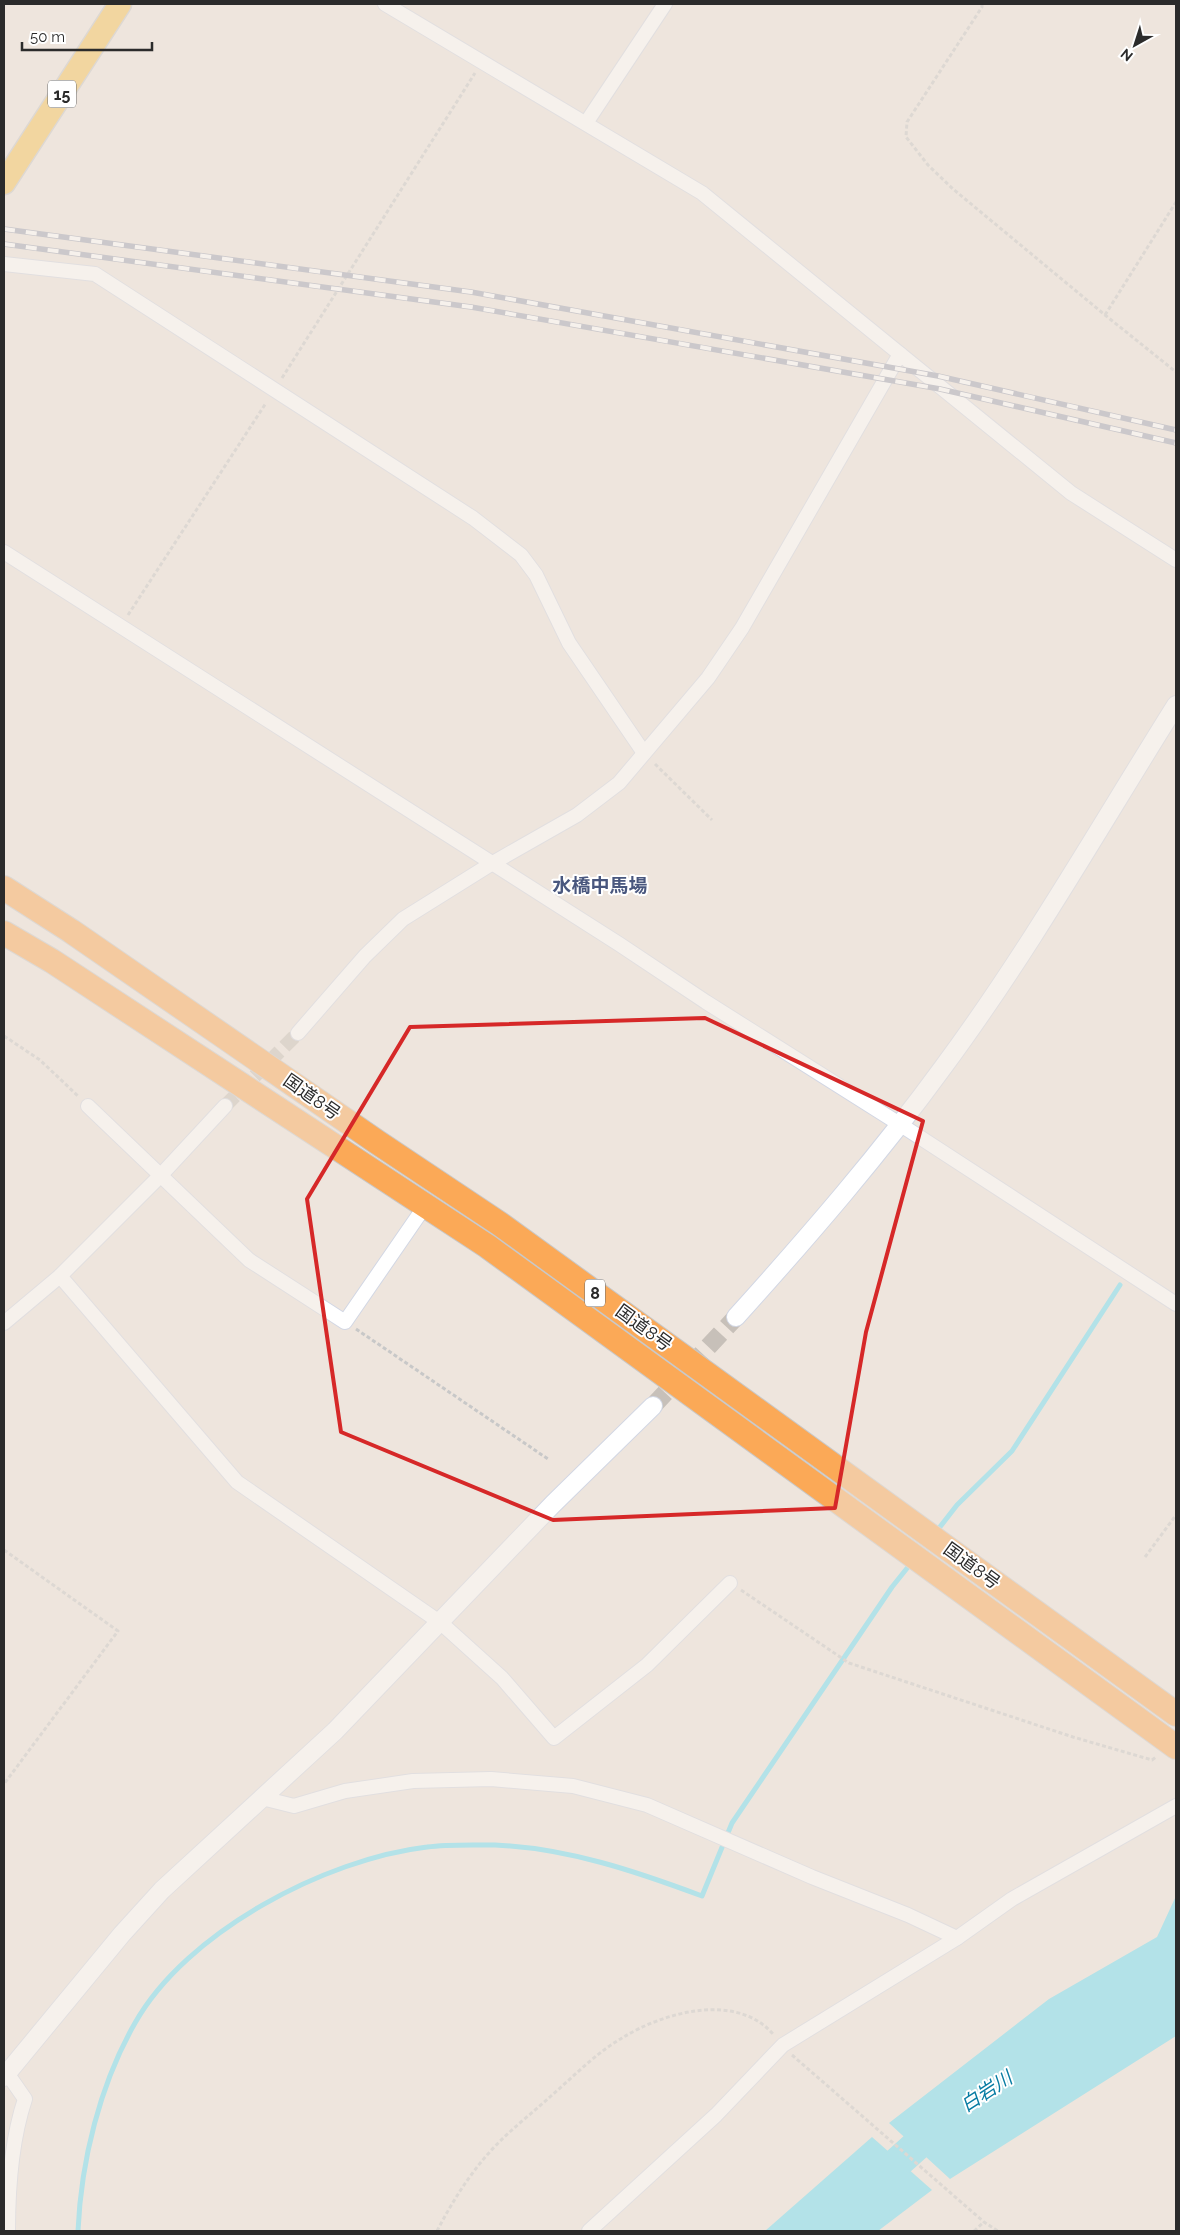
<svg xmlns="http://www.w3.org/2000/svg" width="1180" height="2235" font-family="Raleway,'Noto Sans JP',sans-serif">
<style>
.water{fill:#6bddf5}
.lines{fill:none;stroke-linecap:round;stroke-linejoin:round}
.stream{stroke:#6bddf5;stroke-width:5}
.river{stroke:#6bddf5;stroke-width:31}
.minor-tunnel{stroke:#c7c0b9;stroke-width:14;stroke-dasharray:14 7;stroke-linecap:butt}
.tertiary-tunnel{stroke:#c7c0b9;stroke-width:18;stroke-dasharray:18 9;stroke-linecap:butt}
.minor-casing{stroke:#d2d7e4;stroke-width:16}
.tertiary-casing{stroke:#d2d7e4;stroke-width:20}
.primary-casing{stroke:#c8c8c8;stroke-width:25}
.trunk-casing{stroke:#c8c8c8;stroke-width:26}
.path{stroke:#c8c8c8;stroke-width:3;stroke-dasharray:4 2.5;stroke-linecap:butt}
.minor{stroke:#fff;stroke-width:14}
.tertiary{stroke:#fff;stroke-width:18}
.primary{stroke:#f7c358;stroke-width:22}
.trunk{stroke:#fba957;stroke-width:24}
.rail-casing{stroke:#9fa4b6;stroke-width:5.5}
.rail{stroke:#fff;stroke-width:4;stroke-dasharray:11;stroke-linecap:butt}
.marked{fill:none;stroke:#d62828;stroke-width:4;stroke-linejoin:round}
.labels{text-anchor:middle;stroke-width:4;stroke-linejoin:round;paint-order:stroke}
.shield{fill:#fff;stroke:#6b6b6b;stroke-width:1}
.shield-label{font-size:16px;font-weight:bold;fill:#2b2b2b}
.street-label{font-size:18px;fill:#2b2b2b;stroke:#fff}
.neighbourhood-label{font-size:19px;font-weight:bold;fill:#49577e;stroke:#fff}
.water-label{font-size:19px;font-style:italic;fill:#077ca3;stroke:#fff}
</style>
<rect width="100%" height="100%" fill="#eee5dd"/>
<g class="water">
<polygon points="1176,1896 1176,2036 950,2179 889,2123 1049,1999 1157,1937"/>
<polygon points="872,2137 932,2190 878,2231 765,2231"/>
</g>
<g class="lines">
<g class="stream">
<polyline points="936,1532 957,1505 1012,1451 1120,1285"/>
<path d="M78 2231C81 2161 100 2084 135 2023 186 1932 325 1859 427 1847 448 1844 473 1845 495 1845 567 1848 635 1871 702 1896L732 1823 892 1587 912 1562"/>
</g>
<polyline class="river" points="821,2231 946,2119"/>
<polyline class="minor-tunnel" points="225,1106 298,1033"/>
<polyline class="tertiary-tunnel" points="653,1406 736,1317"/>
<g class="minor-casing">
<g id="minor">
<polyline points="385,4 702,193 1071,493 1176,560"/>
<polyline points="586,123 665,4"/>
<polyline points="4,264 95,274 473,518 521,555 536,575 569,643 644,753"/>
<polyline points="4,552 619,944 706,1002 901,1125 1176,1304"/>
<polyline points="298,1033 365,956 403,919 491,864 577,815 619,783 708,678 742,628 900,354"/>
<polyline points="88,1106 249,1260 345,1322 425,1206"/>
<polyline points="60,1276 237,1482 441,1623 502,1678 554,1738 647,1665 730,1583"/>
<polyline points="4,1323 60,1276 161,1175 225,1106"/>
<polyline points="262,1798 294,1806 345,1791 413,1781 491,1779 573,1786 647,1805 812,1877 908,1915 957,1938"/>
<path d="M7 2073 25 2099C11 2141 8 2187 8 2231"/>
<polyline points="589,2231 716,2115 783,2045 957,1938 1012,1899 1176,1806"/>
</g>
</g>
<g class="tertiary-casing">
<g id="tertiary">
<path d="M736 1317C809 1236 880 1154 944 1066 1029 951 1100 826 1176 705"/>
<polyline points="4,2077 122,1934 162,1890 335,1731 553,1504 653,1406"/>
</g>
</g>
<g class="primary-casing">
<polyline id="primary" points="4,183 120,4"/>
</g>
<g class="trunk-casing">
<g id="trunk">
<polyline points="4,888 71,931 377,1142 500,1224 1176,1714"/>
<polyline points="4,933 52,961 487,1246 1176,1747"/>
</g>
</g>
<g class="path">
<polyline points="982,4 982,7 907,122 906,137 928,165 953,189 1105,315 1176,372"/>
<polyline points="1105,315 1176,202"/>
<polyline points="282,378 475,73"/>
<polyline points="128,615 266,403"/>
<polyline points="655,764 712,820"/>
<polyline points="4,1036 40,1060 79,1097"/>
<polyline points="356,1329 548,1459"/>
<polyline points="4,1550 118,1631 4,1784"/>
<polyline points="1145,1557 1176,1515"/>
<polyline points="741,1590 849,1663 1073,1737 1152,1760 1156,1757"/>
<polyline points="792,2055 984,2222 998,2231"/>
<path d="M437 2231C451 2204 467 2178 487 2155 506 2133 530 2115 551 2096 574 2076 596 2053 622 2038 664 2012 736 1992 773 2034"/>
<polyline points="974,2231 984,2222"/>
</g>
<use href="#minor" class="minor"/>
<use href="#tertiary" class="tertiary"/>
<use href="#primary" class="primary"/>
<use href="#trunk" class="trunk"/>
<g class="rail-casing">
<g id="rail">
<polyline points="4,229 471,292 938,376 1176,430"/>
<polyline points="4,244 471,307 940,389 1176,443"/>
</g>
</g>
<use href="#rail" class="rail"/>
</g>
<path d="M0 0H1180V2235H0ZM705 1018 923 1121 866 1332 835 1508 553 1520 341 1432 307 1199 410 1027Z" fill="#eee5dd" fill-opacity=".55" fill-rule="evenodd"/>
<path class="marked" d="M705 1018 923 1121 866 1332 835 1508 553 1520 341 1432 307 1199 410 1027Z"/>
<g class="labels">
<g class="shield">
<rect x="48" y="80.5" width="28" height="27" rx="4"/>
<rect x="585" y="1279.5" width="20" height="27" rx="4"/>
</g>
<g class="shield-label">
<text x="62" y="100">15</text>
<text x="595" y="1299">8</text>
</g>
<g class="street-label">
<text transform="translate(312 1097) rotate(35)" y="6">国道8号</text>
<text transform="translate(644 1328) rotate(36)" y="6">国道8号</text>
<text transform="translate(972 1566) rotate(36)" y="6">国道8号</text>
</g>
<g class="neighbourhood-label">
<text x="600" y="892">水橋中馬場</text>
</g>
<g class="water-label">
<text transform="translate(986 2091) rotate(-33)" y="7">白岩川</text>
</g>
</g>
<rect width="1180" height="2235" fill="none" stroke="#2b2b2b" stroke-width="10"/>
<g transform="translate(1135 45) rotate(219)" stroke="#ffffff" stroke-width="4" paint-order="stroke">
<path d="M0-4L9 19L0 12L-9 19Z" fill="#2b2b2b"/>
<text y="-8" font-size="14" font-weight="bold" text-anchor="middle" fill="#2b2b2b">N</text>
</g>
<path d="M22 42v8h130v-8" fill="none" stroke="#2b2b2b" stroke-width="2.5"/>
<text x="30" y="42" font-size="15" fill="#2b2b2b" stroke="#ffffff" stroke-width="4" paint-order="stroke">50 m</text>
</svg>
